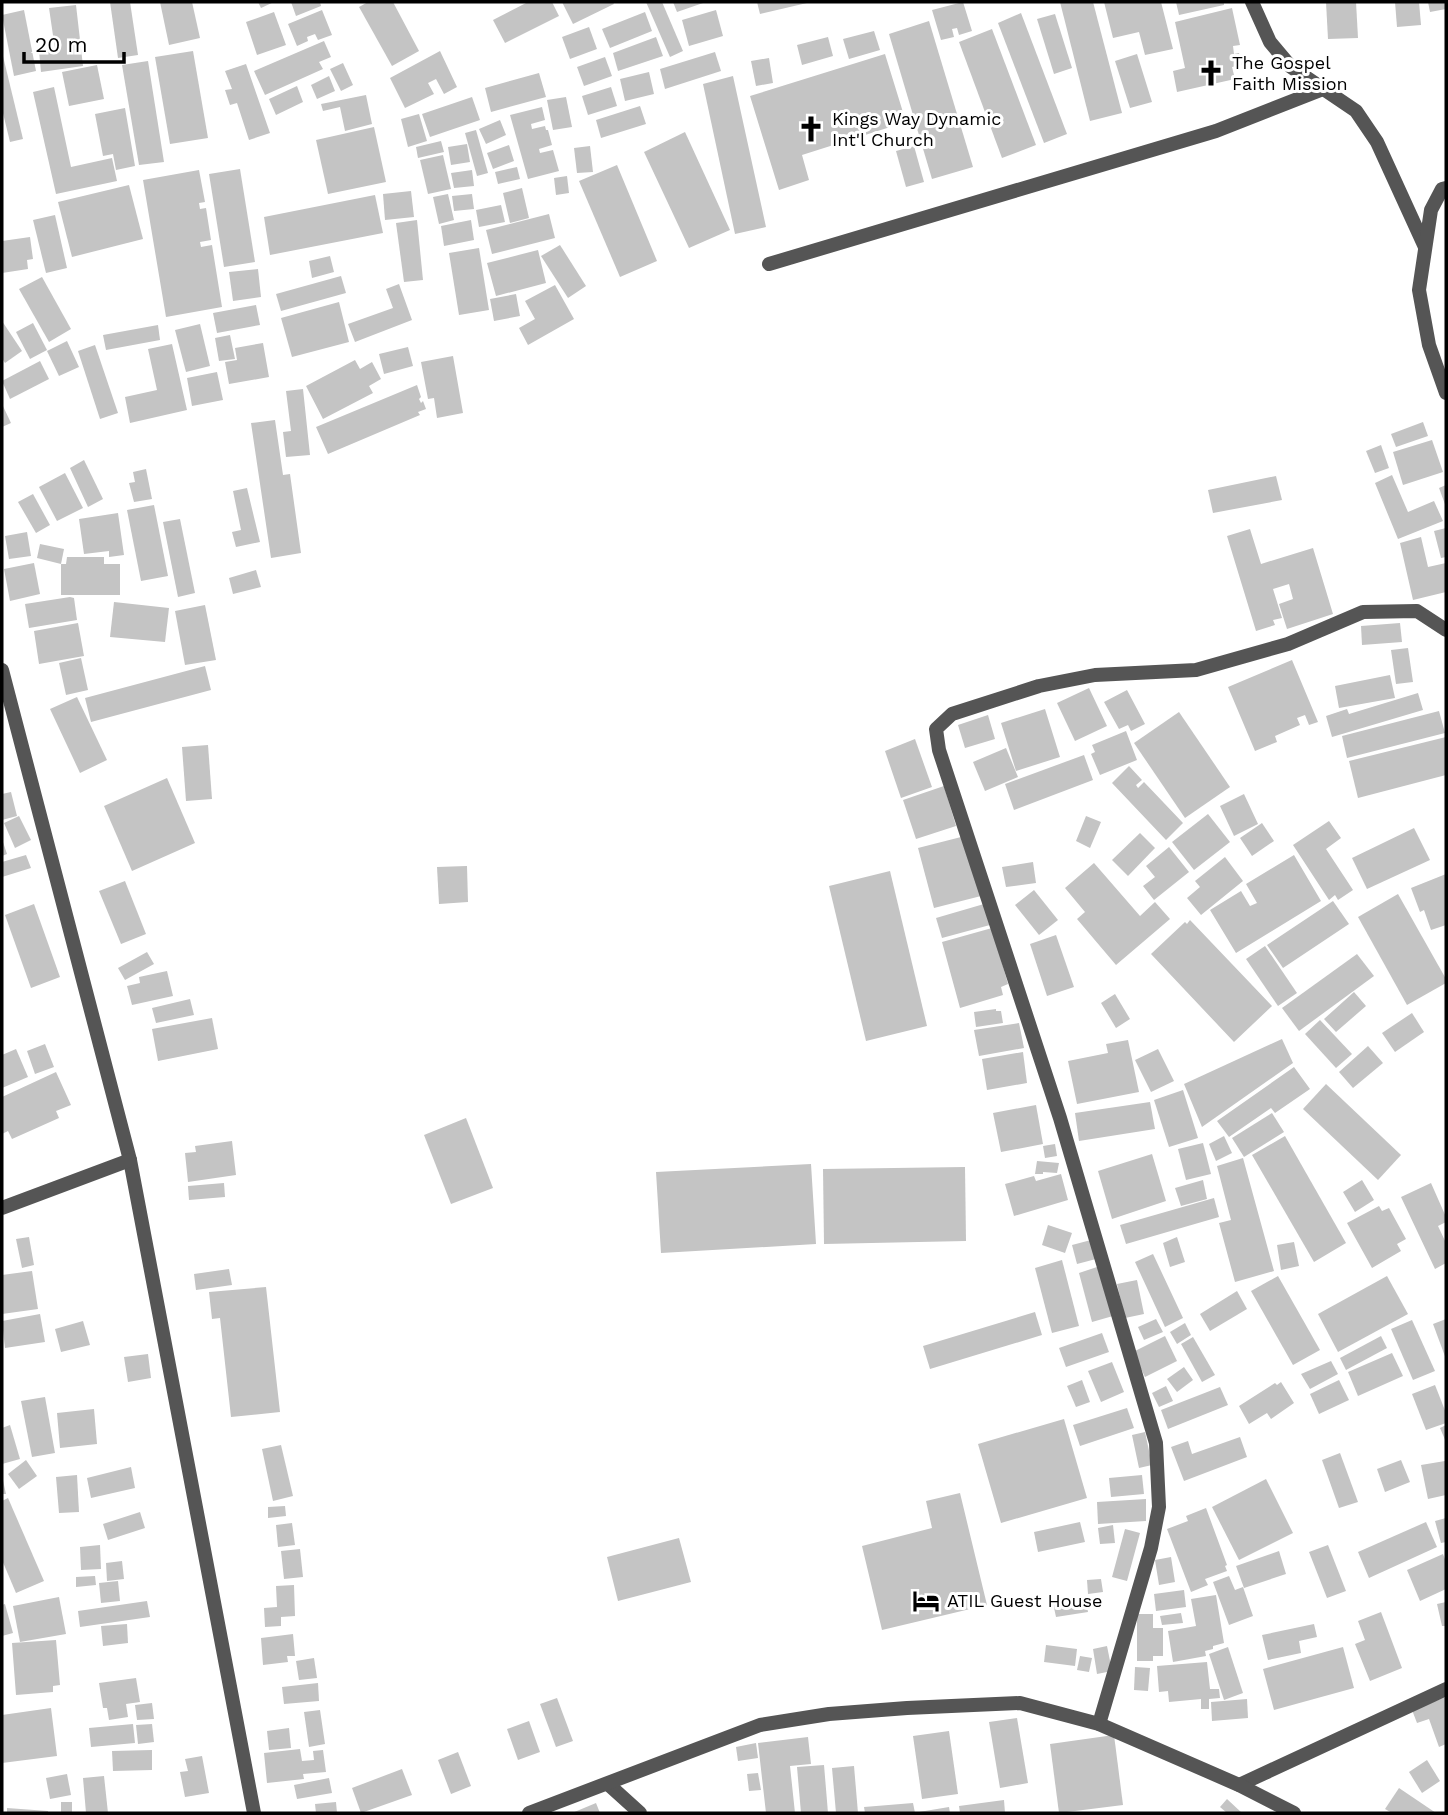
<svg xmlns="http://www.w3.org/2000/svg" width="1448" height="1815" font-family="'Work Sans',sans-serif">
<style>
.building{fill:#c4c4c4}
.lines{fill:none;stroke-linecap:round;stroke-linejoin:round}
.minor{stroke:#555;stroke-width:14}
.labels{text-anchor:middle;stroke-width:6;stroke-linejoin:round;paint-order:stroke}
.poi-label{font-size:18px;fill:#000;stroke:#fff;text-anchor:start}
</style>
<rect width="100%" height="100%" fill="#fff"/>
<g class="building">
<polygon points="110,2 130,2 138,55 118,58"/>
<polygon points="160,2 192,2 200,38 169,45"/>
<polygon points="258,2 274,2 261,8"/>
<polygon points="291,2 320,2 321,6 296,16"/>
<polygon points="368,2 393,2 419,51 392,66 359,7"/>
<polygon points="528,2 552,2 559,16 505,43 493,20"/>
<polygon points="562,2 613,2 614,4 573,24"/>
<polygon points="646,2 662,2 683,51 670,57"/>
<polygon points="673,2 706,2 677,12"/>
<polygon points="757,2 806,2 807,3 760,14"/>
<polygon points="963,2 972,31 959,35 957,28 952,29 954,37 941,40 932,10"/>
<polygon points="1060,2 1093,2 1122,113 1090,121"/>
<polygon points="1104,2 1161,2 1173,49 1145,55 1139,32 1113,38"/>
<polygon points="1176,2 1224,2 1224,5 1179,15"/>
<polygon points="1326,2 1356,2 1358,38 1328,39"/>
<polygon points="1395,2 1419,2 1421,25 1397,27"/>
<polygon points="1428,2 1446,2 1446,9 1430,12"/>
<polygon points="76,5 83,66 41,72 39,51 55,49 49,8"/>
<polygon points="1232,8 1240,45 1233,46 1234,54 1239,53 1242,65 1232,67 1235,79 1177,92 1173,71 1185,68 1175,22"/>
<polygon points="24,10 36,71 14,76 2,15"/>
<polygon points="322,10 332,35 318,40 315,34 307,37 308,41 297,46 288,24"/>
<polygon points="716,10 723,36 689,46 682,20"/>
<polygon points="274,12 286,45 257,55 246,22"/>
<polygon points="645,12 652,31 610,48 602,29"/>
<polygon points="1021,13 1067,134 1044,143 998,23"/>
<polygon points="1055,14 1072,68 1054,74 1037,19"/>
<polygon points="929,21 973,167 932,179 889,34"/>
<polygon points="589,27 597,49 570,59 562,37"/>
<polygon points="992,29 1036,145 1002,158 959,42"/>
<polygon points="874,31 880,50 849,59 843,39"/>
<polygon points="656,37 663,56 618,71 613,53"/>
<polygon points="828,37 833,56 802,65 797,45"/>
<polygon points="324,41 331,57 319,62 323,69 265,95 254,71"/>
<polygon points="193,51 208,138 170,144 155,57"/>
<polygon points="440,51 457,87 444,94 436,79 428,83 434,94 405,108 390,78"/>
<polygon points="2,52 23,139 10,142 2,109"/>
<polygon points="715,52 721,71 665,89 660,69"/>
<polygon points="885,54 906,122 802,155 809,180 779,190 750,96"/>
<polygon points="1137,54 1152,102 1130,108 1115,61"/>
<polygon points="605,57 612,76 584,86 577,67"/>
<polygon points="769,58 773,83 756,86 751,61"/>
<polygon points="148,61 164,162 139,165 122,65"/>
<polygon points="343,63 353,85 341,91 330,69"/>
<polygon points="246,64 270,133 249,140 237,103 230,105 225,90 232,89 225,71"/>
<polygon points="97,65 104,99 69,106 62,72"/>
<polygon points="649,72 654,94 625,101 620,79"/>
<polygon points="539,73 546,97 491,112 485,88"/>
<polygon points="329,76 335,91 317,99 311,85"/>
<polygon points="733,76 766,227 735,234 703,84"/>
<polygon points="297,86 303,102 276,115 269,99"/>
<polygon points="54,87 71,167 112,158 117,181 56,194 33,92"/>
<polygon points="611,87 617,106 588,115 582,96"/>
<polygon points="366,95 372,124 345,131 340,107 323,111 321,104"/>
<polygon points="472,97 480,120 430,137 422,114"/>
<polygon points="566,97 572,127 553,130 547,100"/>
<polygon points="640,106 646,124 601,138 596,120"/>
<polygon points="542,107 545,120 531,124 532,129 545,126 546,130 548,130 552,145 539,149 540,153 553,150 559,171 528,179 510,115"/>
<polygon points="125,108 135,166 116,170 113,154 103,156 95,114"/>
<polygon points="419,114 427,141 408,147 401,119"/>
<polygon points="500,120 506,135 486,144 479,129"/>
<polygon points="374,127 386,182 328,194 316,140"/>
<polygon points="476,130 488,173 477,176 465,133"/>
<polygon points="685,132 730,230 689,248 644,152"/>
<polygon points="441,141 444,152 418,158 416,147"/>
<polygon points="467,144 470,162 451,165 448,147"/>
<polygon points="509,145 514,161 493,169 487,153"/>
<polygon points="590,146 593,172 577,173 574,148"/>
<polygon points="914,146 924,182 906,187 896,151"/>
<polygon points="443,155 451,189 428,194 420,160"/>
<polygon points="617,165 657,261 620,277 579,181"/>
<polygon points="517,167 520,179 498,184 495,172"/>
<polygon points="240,169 255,262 224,267 209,174"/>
<polygon points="199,170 205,202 199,203 200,209 206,208 211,240 200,242 201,247 212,245 222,307 166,317 143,180"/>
<polygon points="472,170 474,186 454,188 451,173"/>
<polygon points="567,176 569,193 556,195 554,178"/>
<polygon points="129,185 143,239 72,257 58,202"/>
<polygon points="522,188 529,218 510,223 503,193"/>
<polygon points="411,191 414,217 385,220 383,194"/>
<polygon points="448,194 454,220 439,224 433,197"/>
<polygon points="472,194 474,209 454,211 452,196"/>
<polygon points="375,195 383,233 270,255 264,217"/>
<polygon points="501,205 505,222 479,227 476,210"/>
<polygon points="549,214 555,238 492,254 486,230"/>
<polygon points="55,215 67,268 46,273 33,220"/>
<polygon points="417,220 423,280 404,282 396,223"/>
<polygon points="471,220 474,240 444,246 441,226"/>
<polygon points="30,237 33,259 27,260 28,269 2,273 2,241"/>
<polygon points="560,245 586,286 568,298 541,256"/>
<polygon points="479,248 489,310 459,315 449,253"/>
<polygon points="538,250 546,283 496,296 487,263"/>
<polygon points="330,256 334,272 312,278 309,261"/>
<polygon points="258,269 261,297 233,301 229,272"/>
<polygon points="341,276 346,293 281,311 276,294"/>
<polygon points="42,277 71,329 49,342 19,289"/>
<polygon points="399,284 412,320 355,342 348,324 393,308 386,289"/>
<polygon points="555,285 574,319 528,345 519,328 535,319 525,301"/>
<polygon points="516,294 520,316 494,321 490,299"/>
<polygon points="339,302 349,342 292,357 281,318"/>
<polygon points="256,305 260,325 217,333 213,313"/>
<polygon points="2,321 22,351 5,363 2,358"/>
<polygon points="33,323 47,350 30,359 16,332"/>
<polygon points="200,324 210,366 186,372 175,330"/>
<polygon points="158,325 160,340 106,350 103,335"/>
<polygon points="230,335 235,359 219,361 215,338"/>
<polygon points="67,341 79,367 59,376 47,351"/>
<polygon points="263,343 269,377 229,384 225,362 237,360 235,348"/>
<polygon points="172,344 187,410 130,423 125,397 157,390 148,349"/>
<polygon points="95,345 118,413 100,419 78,351"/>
<polygon points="408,347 413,366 384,374 379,354"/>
<polygon points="453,356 463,413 437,418 434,398 428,399 421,362"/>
<polygon points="355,360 360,369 372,362 381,379 369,386 373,393 323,419 306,386"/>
<polygon points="40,361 49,379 10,399 2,381"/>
<polygon points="217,372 223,400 192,406 187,378"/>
<polygon points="417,385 421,397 419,399 421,403 423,401 426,409 418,412 420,415 328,454 316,427"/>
<polygon points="303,389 310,455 286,457 283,432 291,431 286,391"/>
<polygon points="2,404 11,423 2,427"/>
<polygon points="275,420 283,475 290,474 301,553 271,558 251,423"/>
<polygon points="1423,422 1428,436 1396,447 1391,434"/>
<polygon points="1432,440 1443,472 1403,485 1393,452"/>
<polygon points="1381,445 1389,468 1375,473 1366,451"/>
<polygon points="84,460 103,499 88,507 70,468"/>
<polygon points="146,469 152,499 134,502 129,483 135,482 133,472"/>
<polygon points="65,473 83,508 57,521 39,487"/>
<polygon points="1392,475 1408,512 1434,501 1443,521 1398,539 1375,483"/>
<polygon points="1276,476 1282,500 1213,513 1208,490"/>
<polygon points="1446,485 1446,507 1439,488"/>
<polygon points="247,488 260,542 236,547 232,532 241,530 233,491"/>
<polygon points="33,494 50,525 36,533 18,502"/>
<polygon points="154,505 168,576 141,581 127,510"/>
<polygon points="118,513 124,555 109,557 109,551 84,554 79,519"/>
<polygon points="180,519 195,593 178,597 163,522"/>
<polygon points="1446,528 1446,557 1441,558 1434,531"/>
<polygon points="1250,529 1261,564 1313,548 1333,614 1287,629 1279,604 1293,599 1289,584 1273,589 1282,618 1273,620 1275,625 1256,631 1227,536"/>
<polygon points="27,532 31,556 9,559 5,536"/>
<polygon points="1421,537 1428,567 1446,563 1446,592 1413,600 1400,543"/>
<polygon points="40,544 64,549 61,564 37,558"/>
<polygon points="67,557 104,557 104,564 120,564 120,595 61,595 61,564 66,564"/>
<polygon points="34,563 40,594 10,601 4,569"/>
<polygon points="256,570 261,587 233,594 229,578"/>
<polygon points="70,597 74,598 77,620 29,628 25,604"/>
<polygon points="114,602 169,608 165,642 110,637"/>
<polygon points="205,605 216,660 185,665 175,611"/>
<polygon points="78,623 84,656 39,664 34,631"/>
<polygon points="1400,623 1402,642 1362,645 1361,626"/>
<polygon points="1408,648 1413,682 1396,684 1391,650"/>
<polygon points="81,658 88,690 66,695 59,663"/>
<polygon points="1292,660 1318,722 1309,725 1305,715 1297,718 1300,725 1275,736 1277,742 1255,751 1228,687"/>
<polygon points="205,666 211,690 91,722 85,698"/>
<polygon points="1390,675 1395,698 1339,708 1335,686"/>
<polygon points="1089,688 1107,726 1075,741 1057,703"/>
<polygon points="1127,690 1145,724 1131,731 1128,725 1119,729 1104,702"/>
<polygon points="1418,693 1423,710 1332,737 1326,716 1347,709 1349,714"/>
<polygon points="77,697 107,760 80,773 50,709"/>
<polygon points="1045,709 1060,757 1016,771 1001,723"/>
<polygon points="1439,711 1445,733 1347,758 1342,736"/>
<polygon points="1179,712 1230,787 1185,818 1134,743"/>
<polygon points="988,715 995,739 965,748 958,725"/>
<polygon points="1126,731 1137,760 1100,775 1091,754 1095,752 1092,745"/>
<polygon points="1446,737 1446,775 1358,798 1349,761"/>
<polygon points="915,739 932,787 901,798 885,751"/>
<polygon points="208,745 212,799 186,801 182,747"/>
<polygon points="1006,748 1018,777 985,791 973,762"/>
<polygon points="1084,755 1093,780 1014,810 1005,784"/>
<polygon points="1129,766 1142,780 1136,785 1138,788 1144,782 1183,823 1166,840 1112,783"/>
<polygon points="167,778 195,843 132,871 104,806"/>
<polygon points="944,786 956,826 916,839 903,800"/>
<polygon points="11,792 17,816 2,820 2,794"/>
<polygon points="1244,794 1258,824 1234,836 1220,806"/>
<polygon points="1208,814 1230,842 1194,870 1172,842"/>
<polygon points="19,816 31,840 15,848 4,823"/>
<polygon points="1086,816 1101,822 1090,848 1076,841"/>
<polygon points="1329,821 1341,838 1326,849 1353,890 1338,900 1335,895 1329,900 1293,845"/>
<polygon points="1262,823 1274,841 1252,856 1240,838"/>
<polygon points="1414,828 1430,860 1367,889 1352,858"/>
<polygon points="1140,833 1155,848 1128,876 1112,860"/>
<polygon points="965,836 981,896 934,908 918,848"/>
<polygon points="2,839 7,854 2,856"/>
<polygon points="1169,847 1189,872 1154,900 1143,886 1155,877 1146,866"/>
<polygon points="26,855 31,868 2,877 2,862"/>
<polygon points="1294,855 1321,901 1236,953 1210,910 1241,891 1250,906 1257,903 1246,884"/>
<polygon points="1225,857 1243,881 1201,915 1187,898 1200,887 1195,881"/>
<polygon points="1033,862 1036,883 1006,887 1002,867"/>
<polygon points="1094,863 1140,916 1155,902 1170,919 1116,965 1077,919 1085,912 1065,888"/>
<polygon points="467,866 468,902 439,904 437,867"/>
<polygon points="890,871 927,1026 866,1041 829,886"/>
<polygon points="1446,874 1446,925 1431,930 1424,910 1420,912 1411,888"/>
<polygon points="125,881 146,934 121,944 99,891"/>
<polygon points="1034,890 1058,920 1039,935 1015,905"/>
<polygon points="1398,894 1446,979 1446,983 1407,1005 1358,917"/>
<polygon points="1333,901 1349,924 1283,968 1267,945"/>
<polygon points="34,904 60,977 31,988 5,915"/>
<polygon points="984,904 990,925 942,938 936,918"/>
<polygon points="1190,920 1272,1006 1234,1042 1151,954 1185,922 1187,924"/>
<polygon points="992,928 1008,984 1001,987 1003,995 960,1008 942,942"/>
<polygon points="1056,935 1074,987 1047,996 1030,944"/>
<polygon points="1265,946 1297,993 1278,1006 1246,959"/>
<polygon points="147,952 154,964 125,980 118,968"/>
<polygon points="1357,954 1374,976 1299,1031 1282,1008"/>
<polygon points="167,971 173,996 132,1005 127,986 140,983 139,977"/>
<polygon points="1354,992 1366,1006 1336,1032 1324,1019"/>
<polygon points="1115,994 1130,1019 1116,1028 1101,1003"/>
<polygon points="190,999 194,1015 156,1023 152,1008"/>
<polygon points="996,1009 996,1011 1001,1011 1003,1023 976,1027 974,1012"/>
<polygon points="1412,1013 1424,1032 1395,1052 1382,1033"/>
<polygon points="212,1018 218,1049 158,1061 152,1029"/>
<polygon points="1320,1020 1352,1054 1336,1068 1305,1034"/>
<polygon points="1019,1023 1024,1048 979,1056 974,1030"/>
<polygon points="1282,1039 1293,1063 1202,1127 1184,1084"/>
<polygon points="1128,1040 1139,1092 1077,1104 1068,1061 1108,1053 1106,1044"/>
<polygon points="45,1044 54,1067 35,1074 27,1051"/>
<polygon points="1368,1046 1383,1063 1353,1088 1339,1072"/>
<polygon points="16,1049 28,1077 2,1088 2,1055"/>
<polygon points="1158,1049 1174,1081 1151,1092 1135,1060"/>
<polygon points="1023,1052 1027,1083 987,1090 982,1059"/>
<polygon points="1294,1067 1310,1089 1275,1113 1271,1108 1229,1137 1217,1121"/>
<polygon points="56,1072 71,1105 56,1111 59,1118 12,1139 8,1131 2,1134 2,1097"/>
<polygon points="1326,1084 1401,1155 1378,1180 1303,1109"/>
<polygon points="1183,1090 1198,1138 1169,1147 1154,1100"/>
<polygon points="1150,1102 1155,1129 1079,1141 1075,1113"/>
<polygon points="1036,1105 1043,1144 1001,1152 993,1113"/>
<polygon points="1272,1113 1284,1132 1244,1157 1232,1138"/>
<polygon points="466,1118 493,1188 451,1204 424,1135"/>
<polygon points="1224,1136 1232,1153 1216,1161 1209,1144"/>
<polygon points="1285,1136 1346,1243 1314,1262 1252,1155"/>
<polygon points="232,1141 236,1175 188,1182 185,1153 196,1152 195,1146"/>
<polygon points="1203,1143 1211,1174 1186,1180 1178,1149"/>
<polygon points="1055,1144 1057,1156 1045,1158 1043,1146"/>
<polygon points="1152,1154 1166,1201 1112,1219 1098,1171"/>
<polygon points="1243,1158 1274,1271 1235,1282 1219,1223 1231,1220 1217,1166"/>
<polygon points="1037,1161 1059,1163 1057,1173 1043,1172 1043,1174 1035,1174"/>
<polygon points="811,1164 816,1244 661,1253 656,1172"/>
<polygon points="965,1167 966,1241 824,1244 823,1169"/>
<polygon points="1061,1174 1068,1200 1014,1216 1005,1184 1034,1176 1036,1181"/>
<polygon points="1203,1180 1207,1199 1181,1206 1175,1188"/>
<polygon points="1362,1180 1374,1200 1355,1212 1343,1192"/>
<polygon points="224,1183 225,1197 189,1200 188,1186"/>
<polygon points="1431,1183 1446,1217 1446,1222 1438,1226 1446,1243 1446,1263 1435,1269 1401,1197"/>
<polygon points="1214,1198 1219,1217 1126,1244 1120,1225"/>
<polygon points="1379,1206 1382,1211 1389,1208 1406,1239 1397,1244 1401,1251 1372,1268 1347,1223"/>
<polygon points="1048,1225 1072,1233 1065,1253 1042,1245"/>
<polygon points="29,1237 34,1265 22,1268 16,1239"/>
<polygon points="1177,1237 1185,1262 1170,1267 1163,1243"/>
<polygon points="1091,1240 1096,1259 1077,1264 1072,1245"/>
<polygon points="1294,1242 1299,1266 1281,1270 1277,1245"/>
<polygon points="1153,1254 1183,1318 1165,1327 1135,1262"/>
<polygon points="1062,1260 1079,1326 1052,1333 1035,1268"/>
<polygon points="1100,1266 1113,1316 1092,1322 1079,1273"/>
<polygon points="229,1269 232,1285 196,1290 194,1274"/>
<polygon points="32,1271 38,1309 2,1314 2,1275"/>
<polygon points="1278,1276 1320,1350 1293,1365 1251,1291"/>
<polygon points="1387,1276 1408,1314 1338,1352 1318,1314"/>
<polygon points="1137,1280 1144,1314 1125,1318 1117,1284"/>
<polygon points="266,1287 280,1412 231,1417 220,1318 212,1319 209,1292"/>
<polygon points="1237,1291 1247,1309 1210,1331 1200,1314"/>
<polygon points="1035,1312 1042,1335 930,1369 923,1346"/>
<polygon points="40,1314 45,1342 5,1348 2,1321"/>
<polygon points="1156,1319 1163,1332 1144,1340 1138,1327"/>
<polygon points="1446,1319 1446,1359 1433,1324"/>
<polygon points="1412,1320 1435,1371 1413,1380 1391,1329"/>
<polygon points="83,1321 90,1345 61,1352 55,1329"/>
<polygon points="1185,1323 1191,1335 1177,1344 1170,1332"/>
<polygon points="1102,1333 1109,1352 1066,1367 1059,1348"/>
<polygon points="1165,1336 1177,1361 1145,1377 1133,1352"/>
<polygon points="1381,1336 1387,1348 1346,1370 1340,1358"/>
<polygon points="1193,1337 1215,1375 1202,1382 1181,1344"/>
<polygon points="1392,1353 1403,1376 1358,1396 1348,1372"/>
<polygon points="148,1354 151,1378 128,1382 124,1357"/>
<polygon points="1331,1361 1338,1374 1310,1389 1301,1374"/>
<polygon points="1112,1362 1124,1392 1101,1402 1088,1371"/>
<polygon points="1184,1367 1193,1380 1177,1392 1167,1379"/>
<polygon points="1082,1380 1090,1402 1076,1407 1067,1386"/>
<polygon points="1339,1380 1349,1400 1319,1414 1310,1394"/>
<polygon points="1281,1382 1294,1403 1271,1419 1267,1413 1249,1424 1239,1406 1275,1383 1277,1385"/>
<polygon points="1435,1385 1446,1413 1446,1423 1426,1430 1412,1394"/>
<polygon points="1166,1386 1173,1401 1159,1407 1152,1393"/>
<polygon points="1220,1387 1228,1405 1168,1429 1161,1410"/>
<polygon points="45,1397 55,1453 32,1457 21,1401"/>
<polygon points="1127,1408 1134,1428 1080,1446 1073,1425"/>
<polygon points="94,1409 97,1444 60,1448 57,1413"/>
<polygon points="1064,1419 1087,1498 1001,1523 978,1444"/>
<polygon points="10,1425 20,1459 2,1464 2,1428"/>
<polygon points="1446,1425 1446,1442 1440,1428"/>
<polygon points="1145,1432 1152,1465 1139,1468 1132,1435"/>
<polygon points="1240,1437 1247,1457 1184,1481 1171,1447 1188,1441 1192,1454"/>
<polygon points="281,1445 293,1496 273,1501 262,1449"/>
<polygon points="1340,1453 1358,1502 1339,1508 1322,1460"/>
<polygon points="26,1460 37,1476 19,1489 8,1474"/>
<polygon points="1401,1460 1410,1482 1385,1492 1377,1469"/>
<polygon points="1445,1461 1446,1495 1428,1499 1421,1465"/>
<polygon points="131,1467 135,1488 91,1498 87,1478"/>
<polygon points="77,1475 79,1512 59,1513 56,1477"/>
<polygon points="1142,1475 1144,1494 1111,1497 1109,1478"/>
<polygon points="2,1476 6,1494 2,1494"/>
<polygon points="1266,1479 1293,1533 1239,1560 1212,1507"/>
<polygon points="960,1493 987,1605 882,1630 862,1546 932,1528 926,1501"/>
<polygon points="8,1498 44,1581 16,1593 2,1560 2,1501"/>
<polygon points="1146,1499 1146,1521 1098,1524 1097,1502"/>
<polygon points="285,1506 286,1516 268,1518 268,1507"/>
<polygon points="1206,1508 1227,1565 1225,1566 1227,1571 1205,1579 1208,1585 1191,1592 1167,1529 1188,1521 1186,1516"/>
<polygon points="140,1512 145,1528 108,1540 103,1524"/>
<polygon points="1446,1518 1446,1542 1441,1543 1435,1521"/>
<polygon points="1080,1522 1085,1542 1038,1552 1034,1532"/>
<polygon points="1426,1522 1437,1547 1369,1578 1358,1552"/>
<polygon points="292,1523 295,1545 278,1547 276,1525"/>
<polygon points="1113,1525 1115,1543 1100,1544 1098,1528"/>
<polygon points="1125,1529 1140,1533 1127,1581 1112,1577"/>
<polygon points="679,1538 691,1582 618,1601 607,1557"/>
<polygon points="100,1545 101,1569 81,1570 80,1547"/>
<polygon points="1328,1545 1346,1591 1327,1598 1309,1552"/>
<polygon points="300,1549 303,1577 284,1579 281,1551"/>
<polygon points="1279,1551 1286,1574 1244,1588 1236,1566"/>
<polygon points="1443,1554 1446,1562 1446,1589 1420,1601 1407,1570"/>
<polygon points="1171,1557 1175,1582 1159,1585 1155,1560"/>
<polygon points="122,1561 124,1579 107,1581 106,1563"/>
<polygon points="95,1576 96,1585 76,1587 76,1577"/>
<polygon points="1229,1576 1235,1590 1243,1587 1253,1616 1229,1625 1213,1582"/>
<polygon points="1101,1579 1103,1592 1088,1594 1087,1580"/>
<polygon points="118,1581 120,1601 101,1603 99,1583"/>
<polygon points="294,1585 295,1616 281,1617 281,1626 265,1627 264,1608 277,1607 276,1586"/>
<polygon points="1184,1590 1186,1607 1156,1611 1154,1594"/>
<polygon points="1216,1595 1224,1643 1213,1646 1213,1649 1205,1651 1206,1656 1173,1662 1168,1631 1196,1626 1191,1599"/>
<polygon points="59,1597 66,1634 20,1642 13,1606"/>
<polygon points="1085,1597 1088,1612 1056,1617 1053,1603"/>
<polygon points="147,1601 150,1617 80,1627 78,1611"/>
<polygon points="1446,1602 1446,1626 1442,1626 1437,1604"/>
<polygon points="5,1604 13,1633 2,1636 2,1605"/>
<polygon points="1381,1612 1402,1668 1370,1681 1355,1644 1365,1640 1358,1621"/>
<polygon points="1181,1613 1183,1623 1162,1625 1160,1616"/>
<polygon points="1137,1614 1153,1614 1153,1628 1163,1628 1163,1656 1153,1656 1153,1661 1137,1661"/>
<polygon points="127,1624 128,1643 103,1646 101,1626"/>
<polygon points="1314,1624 1317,1637 1299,1641 1301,1653 1268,1660 1262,1635"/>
<polygon points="293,1634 295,1656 287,1656 288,1662 263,1665 261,1638"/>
<polygon points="56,1640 60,1685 53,1686 53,1692 16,1695 12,1643"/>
<polygon points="1046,1645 1077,1649 1075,1666 1044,1662"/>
<polygon points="1107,1646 1112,1671 1097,1674 1093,1649"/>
<polygon points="1228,1647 1243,1693 1224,1700 1209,1654"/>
<polygon points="1343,1647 1354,1688 1274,1710 1263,1669"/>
<polygon points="1080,1656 1092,1658 1089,1672 1077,1670"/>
<polygon points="314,1658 317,1678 299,1680 296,1661"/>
<polygon points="1207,1662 1210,1689 1219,1689 1220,1698 1209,1699 1209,1709 1201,1709 1201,1699 1169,1702 1168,1691 1159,1692 1157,1666"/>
<polygon points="1135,1667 1150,1668 1148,1691 1134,1690"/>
<polygon points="136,1678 140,1702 126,1704 128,1717 109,1720 107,1708 103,1708 99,1683"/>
<polygon points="318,1683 319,1701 284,1704 282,1687"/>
<polygon points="1446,1697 1446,1744 1439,1747 1429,1719 1417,1723 1412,1710"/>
<polygon points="557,1698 573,1741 556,1747 540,1704"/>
<polygon points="1247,1699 1248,1718 1212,1721 1211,1702"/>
<polygon points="152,1703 154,1719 137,1720 135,1705"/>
<polygon points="51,1708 57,1756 2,1763 2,1715"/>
<polygon points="320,1710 325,1744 309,1747 304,1712"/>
<polygon points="1017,1718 1028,1783 1000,1788 989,1722"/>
<polygon points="529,1721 540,1752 518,1760 507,1729"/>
<polygon points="133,1724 135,1743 91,1747 89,1728"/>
<polygon points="152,1724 154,1742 138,1744 136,1725"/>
<polygon points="289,1728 291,1748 269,1750 267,1731"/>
<polygon points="949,1731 958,1794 922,1799 913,1736"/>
<polygon points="1114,1735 1123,1805 1059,1813 1050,1744"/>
<polygon points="808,1737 811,1764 790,1766 795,1813 766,1813 758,1743"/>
<polygon points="756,1743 758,1758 738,1761 736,1747"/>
<polygon points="300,1749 302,1761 314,1760 313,1751 323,1750 326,1772 303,1774 304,1779 267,1783 264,1753"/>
<polygon points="152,1750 152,1770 113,1771 112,1751"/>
<polygon points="458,1752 471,1786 451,1794 438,1760"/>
<polygon points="202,1756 209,1793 185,1797 180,1772 188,1771 185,1759"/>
<polygon points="1427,1760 1440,1781 1422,1793 1409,1772"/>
<polygon points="824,1765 828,1813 801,1813 797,1767"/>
<polygon points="854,1766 858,1813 836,1813 832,1768"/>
<polygon points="402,1769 412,1795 361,1813 352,1788"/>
<polygon points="758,1773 761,1790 749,1791 747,1774"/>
<polygon points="67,1774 71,1795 50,1799 46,1778"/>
<polygon points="104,1776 108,1813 86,1813 83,1778"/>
<polygon points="329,1778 332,1793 297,1799 294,1785"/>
<polygon points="1399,1788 1436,1813 1392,1813 1385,1809"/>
<polygon points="1227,1799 1242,1813 1227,1813 1220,1807"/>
<polygon points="1004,1800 1005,1813 960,1813 959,1806"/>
<rect x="61" y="1802" width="11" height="11"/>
<polygon points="336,1802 337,1813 316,1813 315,1804"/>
<polygon points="596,1803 600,1813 572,1813"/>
<polygon points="913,1803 915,1813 865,1813 864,1807"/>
<polygon points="949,1807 950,1813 919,1813 919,1812"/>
<polygon points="7,1808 48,1811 48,1813 7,1813"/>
</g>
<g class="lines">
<g class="minor">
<polyline points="1252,2 1270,42 1291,67 1356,111 1377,142 1425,247"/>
<polyline points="1446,188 1442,189 1431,210 1419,290 1429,345 1446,393"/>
<polyline points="769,264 1216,131 1323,89"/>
<polyline points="2,670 130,1160 254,1813"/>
<polyline points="2,1208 130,1160"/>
<polyline points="1099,1724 1151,1548 1159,1507 1156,1443 1060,1118 939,750 936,729 952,714 1039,686 1095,675 1196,670 1288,644 1363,612 1417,611 1446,630"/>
<polyline points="608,1784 640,1813"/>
<polyline points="1239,1785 1446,1689"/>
<polyline points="529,1813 760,1725 829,1714 907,1708 1020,1703 1099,1724 1239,1785 1294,1813"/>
</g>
</g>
<defs>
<g id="church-bare" transform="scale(2.1)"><path d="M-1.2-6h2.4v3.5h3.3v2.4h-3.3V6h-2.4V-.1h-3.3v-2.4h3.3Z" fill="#000" stroke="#fff" stroke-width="2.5" paint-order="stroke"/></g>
<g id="hotel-bare" transform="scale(2.1)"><path d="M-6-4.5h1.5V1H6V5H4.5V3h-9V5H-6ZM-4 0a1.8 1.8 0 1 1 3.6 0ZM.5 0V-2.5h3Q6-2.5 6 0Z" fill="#000" stroke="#fff" stroke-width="2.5" paint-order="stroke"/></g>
</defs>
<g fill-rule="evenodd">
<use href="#church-bare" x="1211" y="73"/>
<use href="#church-bare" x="811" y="129"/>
<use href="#hotel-bare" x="926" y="1601"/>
</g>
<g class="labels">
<g class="poi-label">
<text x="1232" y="69">The Gospel<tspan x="1232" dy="21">Faith Mission</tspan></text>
<text x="832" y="125">Kings Way Dynamic<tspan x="832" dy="21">Int'l Church</tspan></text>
<text x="947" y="1607">ATIL Guest House</text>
</g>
</g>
<rect width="1448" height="1815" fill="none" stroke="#000000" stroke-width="7"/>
<path d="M24 52v10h100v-10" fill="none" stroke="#000000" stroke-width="3.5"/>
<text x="35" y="52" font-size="21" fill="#000000" stroke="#ffffff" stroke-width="5" paint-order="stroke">20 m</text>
</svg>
